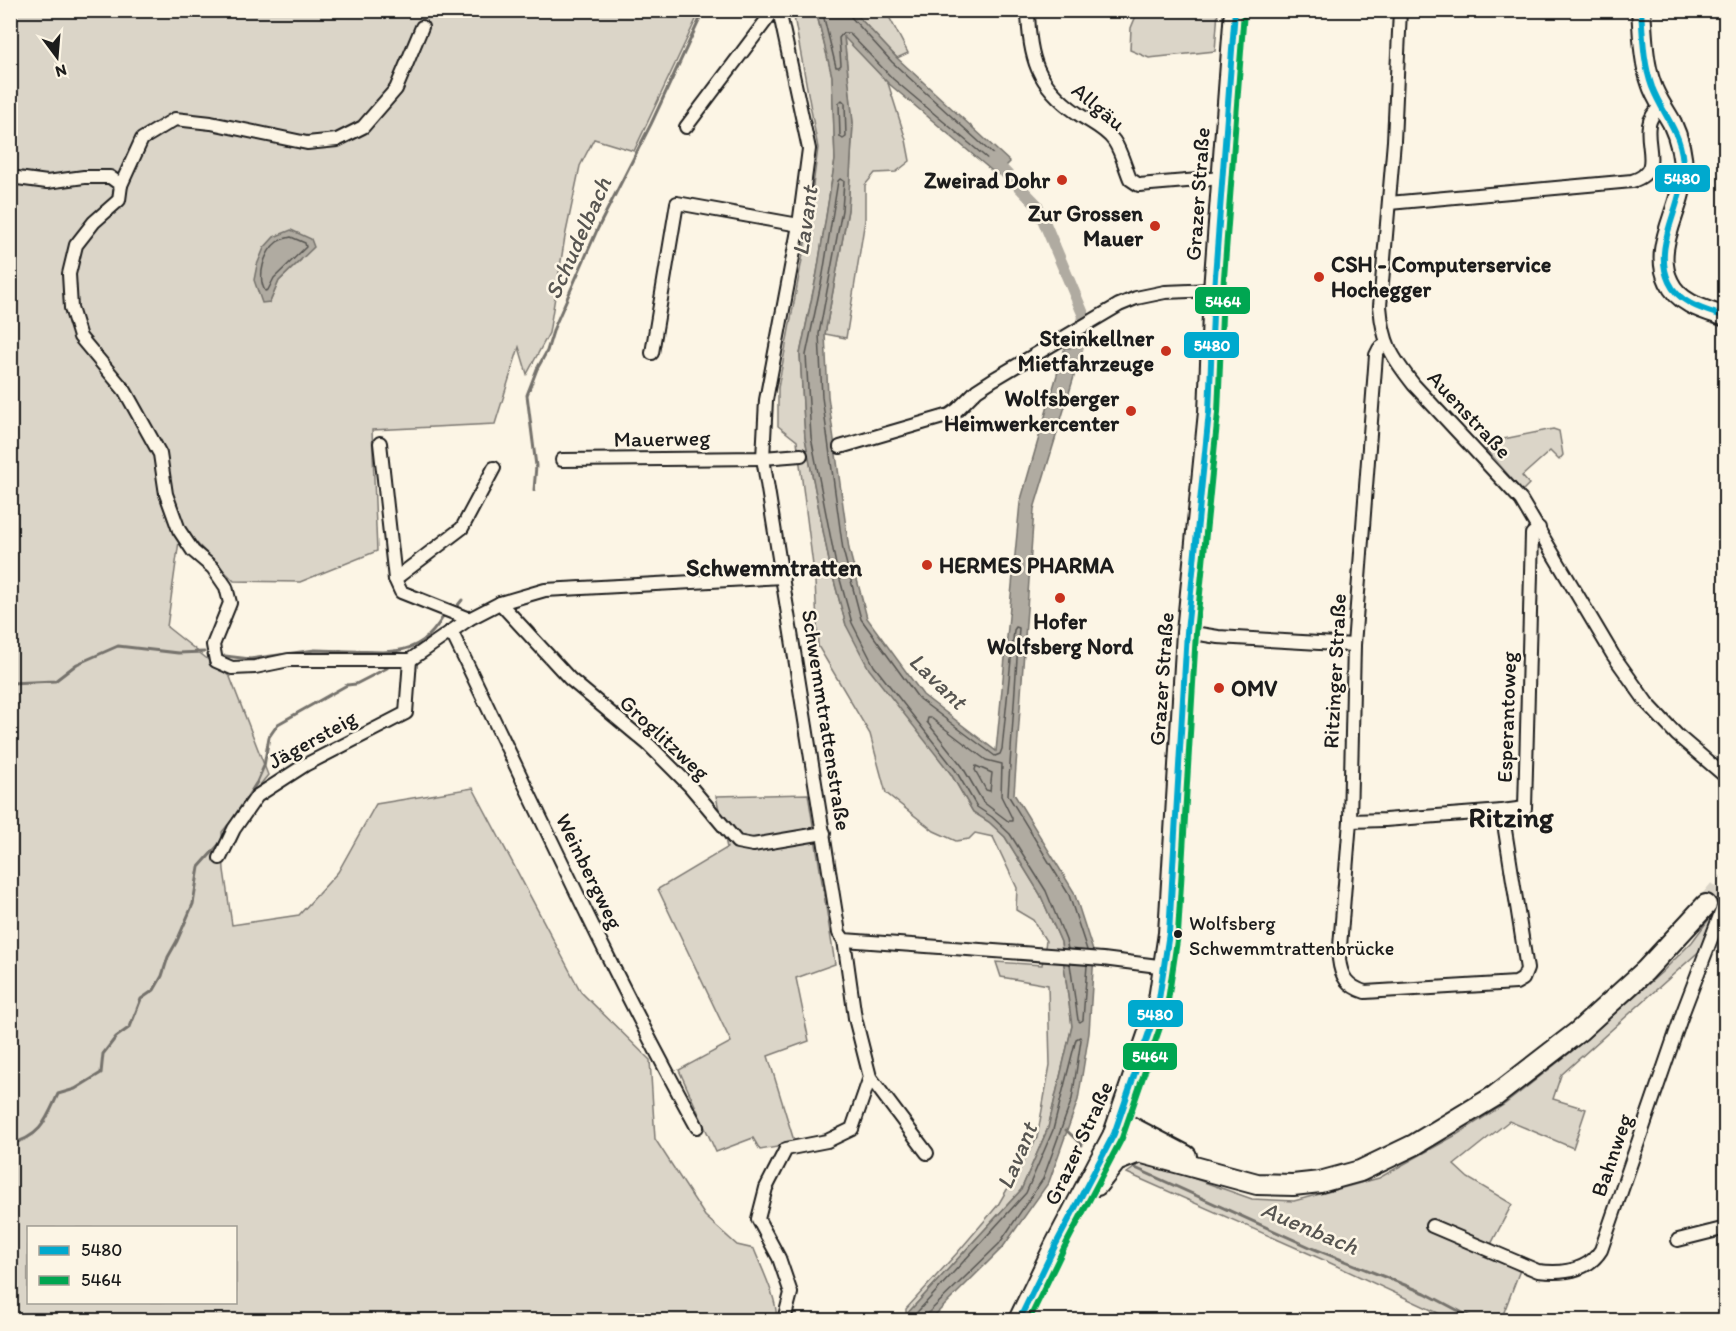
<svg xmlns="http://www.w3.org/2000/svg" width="1736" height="1331" font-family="Itim,sans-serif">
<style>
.green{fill:#dbd5c8;stroke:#7c7872;stroke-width:1.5;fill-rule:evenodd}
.water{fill:#b0aba1;stroke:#75726c;stroke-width:1.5}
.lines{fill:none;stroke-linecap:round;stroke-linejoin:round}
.shore{stroke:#575551;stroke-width:1.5}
.stream{stroke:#75726c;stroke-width:3}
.canal{stroke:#b0aba1;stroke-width:12}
.primary-tunnel{stroke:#dad4c7;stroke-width:20;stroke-dasharray:20 10;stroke-linecap:butt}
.street-casing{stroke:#1c1c1c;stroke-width:16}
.secondary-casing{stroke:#1c1c1c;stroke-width:22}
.primary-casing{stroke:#1c1c1c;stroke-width:24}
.street{stroke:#fcf5e5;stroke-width:12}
.secondary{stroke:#fcf5e5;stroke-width:18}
.primary{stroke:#fcf5e5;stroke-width:20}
.bus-1-casing{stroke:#fcf5e5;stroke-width:10}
.bus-2-casing{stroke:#fcf5e5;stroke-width:10}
.bus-1{stroke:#00a9ce;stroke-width:6}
.bus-2{stroke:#00a651;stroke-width:6}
.poi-dot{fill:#c8321e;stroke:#fcf5e5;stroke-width:2}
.bus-dot{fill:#1c1c1c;stroke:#fcf5e5;stroke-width:2}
.labels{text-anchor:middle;stroke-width:5;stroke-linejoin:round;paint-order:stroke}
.bus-label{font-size:20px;fill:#1c1c1c;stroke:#fcf5e5;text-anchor:start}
.street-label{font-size:22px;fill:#1c1c1c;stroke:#fcf5e5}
.poi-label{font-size:22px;font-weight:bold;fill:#1c1c1c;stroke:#fcf5e5;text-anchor:end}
.water-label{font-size:24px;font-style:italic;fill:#575551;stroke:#fcf5e5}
.neighbourhood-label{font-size:24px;font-weight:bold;fill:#1c1c1c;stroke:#fcf5e5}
.district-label{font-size:28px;font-weight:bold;fill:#1c1c1c;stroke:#fcf5e5}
.line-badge{stroke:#fcf5e5;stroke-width:2}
.badge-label{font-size:16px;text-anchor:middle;font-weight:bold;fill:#fff}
</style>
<rect width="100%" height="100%" fill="#fcf5e5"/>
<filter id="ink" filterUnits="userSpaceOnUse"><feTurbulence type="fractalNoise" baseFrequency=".0167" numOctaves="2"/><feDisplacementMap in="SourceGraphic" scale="12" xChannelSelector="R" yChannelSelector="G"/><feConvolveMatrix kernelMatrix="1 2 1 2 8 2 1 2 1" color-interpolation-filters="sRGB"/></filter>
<g filter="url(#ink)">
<g class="green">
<path d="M10 11H700L634 151 594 139 580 166 565 237 549 333 527 374 519 347 495 424 372 430 377 551 300 582 234 581 181 527 167 627 230 677 268 775 222 832 224 870 232 925 299 915 338 872 376 804 473 788 581 992 650 1060 655 1139 705 1216 737 1245 754 1249C761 1267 779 1302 776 1320H11ZM300 261 279 281 270 302 257 265ZM28 1228H236V1302H28Z"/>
<polygon points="793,11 816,11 832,76 835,160 817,273 800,354 805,438 830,566 846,625 951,774 973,812 989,822 1005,837 1040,894 1061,942 1072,1026 1048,1128 1021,1190 906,1315 903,1320 899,1320 906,1315 906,1309 958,1252 998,1205 1037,1138 1050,1065 1048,985 1001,977 996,962 1042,965 1046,941 1033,920 1016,910 1017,888 993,837 975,833 969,839 956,841 934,831 886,793 870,734 818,646 815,581 797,441 778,426 778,388 806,238 818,148"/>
<polygon points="853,11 886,11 908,53 897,58"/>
<polygon points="1138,11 1218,11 1215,51 1149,58 1130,50 1131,28"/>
<polygon points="844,36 888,83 906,140 910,161 896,172 875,173 865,185 865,220 846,338 825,334 848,210 853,123"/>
<polygon points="1553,429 1559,431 1563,455 1559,460 1550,451 1522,476 1529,484 1523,490 1521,490 1486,449 1486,446 1489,442"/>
<polygon points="808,794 835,964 796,978 809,1041 768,1056 795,1144 760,1150 753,1138 716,1152 679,1070 731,1042 658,889 727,848 716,796"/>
<polygon points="1715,911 1705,946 1561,1075 1553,1099 1586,1109 1573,1148 1509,1121 1454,1165 1468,1178 1512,1204 1486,1254 1520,1270 1501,1320 1453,1320 1326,1261 1127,1173 1141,1163 1187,1176 1252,1199 1294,1201 1379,1178 1456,1135 1505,1104 1571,1052 1662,972 1692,942"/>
</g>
<g class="water">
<polygon points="816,11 853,11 897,58 1010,162 997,175 888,83 844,37 853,123 848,210 825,334 828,396 849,549 867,618 923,695 996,751 1020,503 1065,347 1082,350 1034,509 1014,794 1074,892 1094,954 1089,1033 1078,1100 1049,1182 1003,1247 930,1320 903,1320 906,1315 1021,1190 1048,1128 1072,1026 1061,942 1040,894 1005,837 989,822 973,812 951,774 869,669 846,625 830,566 805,438 800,354 817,273 835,160 832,76"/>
<polygon points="291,230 311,239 314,247 279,281 270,302 262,303 254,280 257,265 264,248 274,237"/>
</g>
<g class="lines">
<g class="shore">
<polyline points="822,10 836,67 839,67 841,65 839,38 843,33 849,33 893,79 995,165 999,165 999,160 892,62 851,17 849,10"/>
<polygon points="842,100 845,103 846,137 843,139 840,137 839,103"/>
<path d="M291 237 305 243 306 247 274 278 268 290 265 291C257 277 264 252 277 242 281 239 287 238 291 237Z"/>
<polygon points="928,718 931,718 986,760 1002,764 1001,796 1012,818 1012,821 1008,821 983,802 962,766 927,722"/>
<polygon points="976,766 992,773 990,791 986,790 975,770"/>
<polyline points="1068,949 1066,940 1046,891 1010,834 992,817 977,807 956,771 874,666 852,623 836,565 811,437 806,355 823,274 838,181 840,179 844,181 842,210 819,334 822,397 843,550 861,619 919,699 995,756 1000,754 1002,749 1014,630 1016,627 1019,628 1008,795 1069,895 1087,950"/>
<polyline points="1070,964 1078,1020 1080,1022 1083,1020 1087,965"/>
<polyline points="910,1320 1026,1193 1053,1130 1076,1039 1080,1037 1081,1040 1072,1099 1043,1179 999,1244 927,1314 925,1320"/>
</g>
<g class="stream">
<polyline points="534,490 536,466 527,395 537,369 547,351 554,328 598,228 651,124 704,10"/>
<polyline points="458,605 462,600"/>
<polyline points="225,656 250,659 315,650 383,652 395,651"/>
<path d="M392 656 395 651C418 648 431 637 443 617"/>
<polyline points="10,683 55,681 77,664 118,646 178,653 204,652"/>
<polyline points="234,818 257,782 264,766 269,737 278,724 347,685 356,684 387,668"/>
<polyline points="1066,1130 1082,1145"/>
<path d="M10 1144C41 1137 46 1120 58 1094L75 1089 101 1073 103 1054 116 1037 130 1027 141 999 154 990 162 976 168 957 177 941 193 904 199 867 223 840"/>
<polyline points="1131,1166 1312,1248 1425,1293 1476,1320"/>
</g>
<polyline class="canal" points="993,160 1037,205 1084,316 1079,344 1071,364"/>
<polyline class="primary-tunnel" points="1706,905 1726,881"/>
<g class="street-casing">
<g id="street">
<polyline points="779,10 809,149 799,225 766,400 763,458 839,933 844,940 1103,959 1166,967"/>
<path d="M1028 10C1029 58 1037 85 1077 113 1089 122 1105 128 1114 141 1121 151 1125 167 1130 179L1139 185 1222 178"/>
<path d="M1400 10 1394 141 1380 306C1383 343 1391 356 1414 385L1521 500 1613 655 1647 703 1677 735 1726 777"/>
<polyline points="686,127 774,10"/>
<polyline points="10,177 47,182 84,177 110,177 121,185 119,200 94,222 76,245 69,274 71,308 80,337 125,391 160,454 166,494 179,530 193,551 213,568 226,587 230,603 213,645 216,661 232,668 255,667 289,660 410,660 469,619 500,603 545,590 783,577"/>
<polyline points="121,185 142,139 175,119 211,123 307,143 337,140 363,127 396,89 422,27"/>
<path d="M1389 203 1632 181C1663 172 1645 147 1649 125 1650 117 1656 111 1661 105"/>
<path d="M1386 344 1379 349 1376 355 1354 645 1350 821 1339 959C1341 977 1347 986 1365 992L1516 983 1523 979 1527 969 1502 811 1525 808 1532 534 1539 528"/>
<polyline points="652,353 677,203 799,225"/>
<polyline points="380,443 395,579"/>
<polyline points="840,447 950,415 957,410 977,390 994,379 1119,305 1136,298 1165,292 1214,290"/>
<polyline points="562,460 763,458 801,455"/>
<polyline points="500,603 570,679 649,745 689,785 737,842 753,845 824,833"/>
<polyline points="469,619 401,592 395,579 462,528 494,468"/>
<path d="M451 631C532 797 607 965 697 1127"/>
<polyline points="1187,632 1218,637 1354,645"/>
<polyline points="1350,821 1385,820 1502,811"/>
<polyline points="220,858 234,829 257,796 305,765 406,713 410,660"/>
<polyline points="844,940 855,1018 870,1077 927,1153"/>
<path d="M1432 1226 1538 1271C1562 1274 1588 1271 1601 1250L1683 1012 1726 900"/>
<polyline points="1678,1240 1726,1228"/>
<polyline points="784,1320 791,1293 779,1258 758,1219 766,1188 786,1149 827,1141 852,1129 870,1077"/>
</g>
</g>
<g class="secondary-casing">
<path id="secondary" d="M1641 10C1643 34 1643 60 1651 83 1655 97 1665 110 1672 123 1679 138 1683 155 1683 172 1683 209 1651 246 1669 282 1679 304 1705 310 1726 317"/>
</g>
<g class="primary-casing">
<g id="primary">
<polyline points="1119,1121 1186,1156"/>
<polyline points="1114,1134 1124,1145 1139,1152 1257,1184 1293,1185 1320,1182 1360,1171 1414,1145 1495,1096 1579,1031 1645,971 1706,905"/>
<polyline points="1097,1185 1116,1161 1139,1152"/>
<polyline points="1019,1320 1056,1244 1114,1134 1158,1006 1169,933 1187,632 1209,412 1214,290 1235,10"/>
</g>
</g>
<use href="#street" class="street"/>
<use href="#secondary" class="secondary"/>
<use href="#primary" class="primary"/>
<g class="bus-1-casing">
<g id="bus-1">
<path d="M1641 10C1643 36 1643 62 1652 87 1664 118 1684 133 1683 171 1682 209 1652 245 1669 282 1679 304 1705 310 1726 317"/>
<polyline points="1019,1320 1056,1244 1114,1134 1158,1006 1169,933 1187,632 1209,412 1214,290 1235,10"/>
</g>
</g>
<g class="bus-2-casing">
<polyline id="bus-2" points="1029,1320 1064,1248 1122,1138 1167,1007 1178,934 1196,633 1218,413 1223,291 1244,11"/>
</g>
<use href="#bus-1" class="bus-1"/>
<use href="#bus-2" class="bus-2"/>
</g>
</g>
<g class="poi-dot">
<circle cx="1062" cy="180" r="6"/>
<circle cx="1155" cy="226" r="6"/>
<circle cx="1319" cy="277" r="6"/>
<circle cx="1166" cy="351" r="6"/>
<circle cx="1131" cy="411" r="6"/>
<circle cx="927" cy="565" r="6"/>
<circle cx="1060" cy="598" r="6"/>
<circle cx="1219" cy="688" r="6"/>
</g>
<circle class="bus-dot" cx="1178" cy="934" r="5"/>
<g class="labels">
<g class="bus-label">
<text x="1189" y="930">Wolfsberg<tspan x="1189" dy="25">Schwemmtrattenbrücke</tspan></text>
</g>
<g class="street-label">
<text transform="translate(1099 106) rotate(40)" y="8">Allgäu</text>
<text transform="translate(1197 194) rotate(-86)" y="8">Grazer Straße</text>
<text transform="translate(1470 414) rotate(47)" y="8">Auenstraße</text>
<text transform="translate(662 438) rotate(-1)" y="8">Mauerweg</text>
<text transform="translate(1334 671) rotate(-87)" y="8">Ritzinger Straße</text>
<text transform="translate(1161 679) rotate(-86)" y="8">Grazer Straße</text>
<text transform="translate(1506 717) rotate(-88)" y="8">Esperantoweg</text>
<text transform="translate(827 720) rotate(81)" y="8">Schwemmtrattenstraße</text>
<text transform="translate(665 737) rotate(43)" y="8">Groglitzweg</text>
<text transform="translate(312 739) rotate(-29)" y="8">Jägersteig</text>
<text transform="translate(590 871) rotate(64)" y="8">Weinbergweg</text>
<text transform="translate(1078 1143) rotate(-65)" y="8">Grazer Straße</text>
<text transform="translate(1611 1155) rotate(-71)" y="8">Bahnweg</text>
</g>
<g class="poi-label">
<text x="1050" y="188">Zweirad Dohr</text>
<text x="1143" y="221">Zur Grossen<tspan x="1143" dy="25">Mauer</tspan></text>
<text x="1331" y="272" text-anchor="start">CSH - Computerservice<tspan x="1331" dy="25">Hochegger</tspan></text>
<text x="1154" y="346">Steinkellner<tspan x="1154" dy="25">Mietfahrzeuge</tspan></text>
<text x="1119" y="406">Wolfsberger<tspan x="1119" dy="25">Heimwerkercenter</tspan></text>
<text x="939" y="573" text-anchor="start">HERMES PHARMA</text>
<text x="1060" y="629" text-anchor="middle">Hofer<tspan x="1060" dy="25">Wolfsberg Nord</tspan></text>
<text x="1231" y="696" text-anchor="start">OMV</text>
</g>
<g class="water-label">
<text transform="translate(805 221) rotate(-82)" y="8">Lavant</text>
<text transform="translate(578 238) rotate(-66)" y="8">Schudelbach</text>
<text transform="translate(938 681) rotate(44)" y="8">Lavant</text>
<text transform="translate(1017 1156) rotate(-67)" y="8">Lavant</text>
<text transform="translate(1310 1228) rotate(23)" y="8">Auenbach</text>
</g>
<g class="neighbourhood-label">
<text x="774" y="576">Schwemmtratten</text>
</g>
<g class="district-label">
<text x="1511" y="827">Ritzing</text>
</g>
</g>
<g class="line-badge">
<rect x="1654" y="164" width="57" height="29" rx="6" fill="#00a9ce"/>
<rect x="1194" y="286" width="57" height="29" rx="6" fill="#00a651"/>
<rect x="1183" y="331" width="57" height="28" rx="6" fill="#00a9ce"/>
<rect x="1127" y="999" width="57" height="29" rx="6" fill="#00a9ce"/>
<rect x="1122" y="1042" width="56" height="29" rx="6" fill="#00a651"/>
</g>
<g class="badge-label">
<text x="1682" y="184">5480</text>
<text x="1223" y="307">5464</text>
<text x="1212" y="351">5480</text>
<text x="1155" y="1020">5480</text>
<text x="1150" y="1062">5464</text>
</g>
<rect width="1736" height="1331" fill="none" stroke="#fcf5e5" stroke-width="36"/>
<rect x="18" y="18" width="1700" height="1295" fill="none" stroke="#1c1c1c" stroke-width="2" filter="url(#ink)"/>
<rect x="27" y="1226" width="210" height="78" fill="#fcf5e5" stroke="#a29e95" stroke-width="1.5"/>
<rect x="39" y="1246" width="30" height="9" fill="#00a9ce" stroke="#a29e95" stroke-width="1.5"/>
<text x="81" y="1256" font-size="18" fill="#1c1c1c">5480</text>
<rect x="39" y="1276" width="30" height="9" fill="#00a651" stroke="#a29e95" stroke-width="1.5"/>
<text x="81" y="1286" font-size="18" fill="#1c1c1c">5464</text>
<g transform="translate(57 57) rotate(164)" stroke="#fcf5e5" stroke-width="4.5" paint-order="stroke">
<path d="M0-4.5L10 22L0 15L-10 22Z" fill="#1c1c1c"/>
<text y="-9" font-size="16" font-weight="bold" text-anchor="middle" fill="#1c1c1c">N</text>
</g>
</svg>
